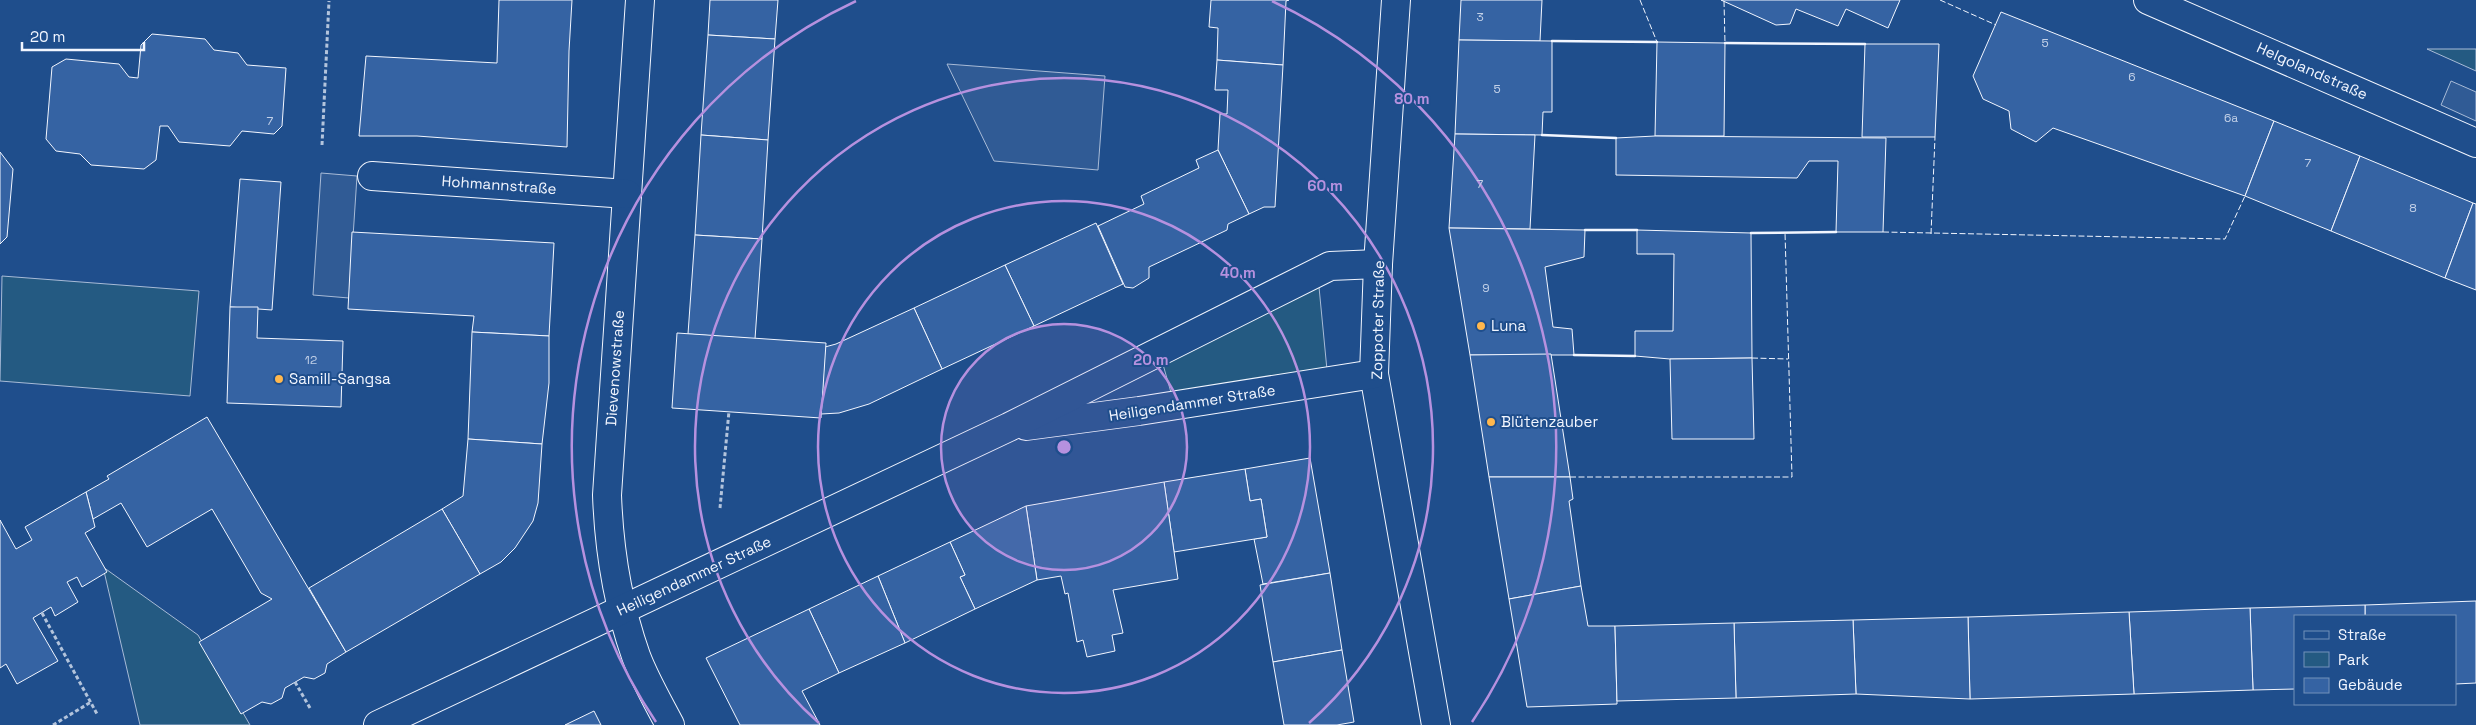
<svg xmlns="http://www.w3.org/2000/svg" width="2476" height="725" font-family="'Space Grotesk',sans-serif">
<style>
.green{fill:#245a82;stroke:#a8bbd7}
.parking{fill:#305b95;stroke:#a8bbd7}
.building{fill:#3563a3;stroke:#f2f6ff}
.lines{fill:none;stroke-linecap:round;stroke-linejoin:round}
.street-casing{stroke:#f2f6ff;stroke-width:30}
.path{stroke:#b3c4dc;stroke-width:3;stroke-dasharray:4 2.5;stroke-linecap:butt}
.street{stroke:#1f4e8c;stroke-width:28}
.fence{stroke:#f2f6ff;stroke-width:1;stroke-dasharray:6 2.5;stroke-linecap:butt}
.wall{stroke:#f2f6ff;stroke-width:2.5}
.ring{fill:none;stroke:#b691df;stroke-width:2.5}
.poi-dot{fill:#ffb74d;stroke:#1f4e8c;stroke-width:2}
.labels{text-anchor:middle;stroke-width:4;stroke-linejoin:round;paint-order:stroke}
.number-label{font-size:12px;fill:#c3d1e8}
.street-label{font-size:15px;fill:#f2f6ff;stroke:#1f4e8c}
.poi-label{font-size:15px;fill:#f2f6ff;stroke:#1f4e8c;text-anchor:start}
.centre{fill:#b691df;stroke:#1f4e8c;stroke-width:2.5}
.ring-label{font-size:15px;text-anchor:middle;font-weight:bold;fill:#b691df;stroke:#1f4e8c;stroke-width:4;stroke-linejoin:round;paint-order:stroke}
</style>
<rect width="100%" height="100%" fill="#1f4e8c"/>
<g class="green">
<polygon points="2427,49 2476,49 2476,71"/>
<polygon points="2,276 199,291 190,396 0,381"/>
<polygon points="1319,287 1327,370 1172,396 1162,361"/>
<polygon points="103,567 198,635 250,725 140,725"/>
</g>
<g class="parking">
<polygon points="947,64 1105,76 1098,170 994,161"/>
<polygon points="2451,81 2476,92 2476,121 2441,105"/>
<polygon points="321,173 357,176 349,298 313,295"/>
</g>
<g class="building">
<polygon points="499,0 572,0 569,51 567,147 417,136 359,136 366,56 497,63"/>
<polygon points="710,0 778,0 775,39 708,35"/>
<polygon points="1211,0 1289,0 1286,1 1283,65 1217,60 1218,28 1209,27"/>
<polygon points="1461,0 1542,0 1540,41 1459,40"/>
<polygon points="1721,0 1900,0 1888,28 1846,9 1838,26 1796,9 1790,24 1776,25"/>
<polygon points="2001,12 2274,121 2245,196 2053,128 2036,142 2011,129 2009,111 1983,99 1973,76"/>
<polygon points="152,34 205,39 214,50 238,53 247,65 286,68 282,126 274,134 242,131 230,146 179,142 168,126 160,126 156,160 144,169 91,165 80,154 56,151 46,139 52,67 66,59 119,64 129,77 138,78 141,45"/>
<polygon points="708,35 775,39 768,140 701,135"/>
<polygon points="1459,40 1552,41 1552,112 1543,112 1542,135 1455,134"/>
<polygon points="1657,42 1725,43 1724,136 1655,136"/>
<polygon points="1865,44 1939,44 1935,137 1862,137"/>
<polygon points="1217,60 1283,65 1275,207 1264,207 1249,214 1218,150 1220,114 1227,114 1228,90 1215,90"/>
<polygon points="2274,121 2360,156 2331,231 2245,196"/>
<polygon points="1455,134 1535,135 1530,229 1449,228"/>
<polygon points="701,135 768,140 762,239 695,235"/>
<polygon points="1655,136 1886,138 1883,232 1836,232 1838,161 1809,161 1797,178 1616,175 1616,138"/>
<polygon points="1218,150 1249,214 1228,224 1227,230 1149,267 1149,278 1133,288 1125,287 1098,226 1144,204 1141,196 1199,168 1196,160"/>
<polygon points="0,152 13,169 7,237 0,244"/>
<polygon points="2360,156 2473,203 2445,278 2331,231"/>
<polygon points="240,179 281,182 272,310 230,307"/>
<polygon points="2473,203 2476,204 2476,290 2445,278"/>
<polygon points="1096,223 1123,284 1034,326 1005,265"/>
<polygon points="1449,228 1585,230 1584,257 1545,267 1553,327 1572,329 1574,355 1470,355"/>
<polygon points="1637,230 1751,233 1752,358 1670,359 1635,356 1635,331 1673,331 1674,254 1637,254"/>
<polygon points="352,232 554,243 549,336 472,332 474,316 348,309"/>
<polygon points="695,235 762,239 755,339 688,334"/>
<polygon points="1005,265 1034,326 942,369 914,308"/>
<polygon points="230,307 258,307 257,338 343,341 341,407 227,403"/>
<polygon points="914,308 942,369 869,404 839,413 821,414 825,347 836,344"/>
<polygon points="472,332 549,336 549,383 542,444 468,439"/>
<polygon points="677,333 826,343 821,418 672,408"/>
<polygon points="1551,354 1570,477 1489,477 1470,355"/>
<polygon points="1752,358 1754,439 1672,439 1670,359"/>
<polygon points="207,417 346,652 327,664 325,673 314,679 304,677 285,688 282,698 271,704 262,702 241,714 199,642 272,599 261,593 212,509 147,547 121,503 93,519 86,492 109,479 107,476"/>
<polygon points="468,439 542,444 538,503 533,521 515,548 501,562 480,574 442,509 463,496"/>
<polygon points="1310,458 1330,573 1263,584 1254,539 1267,537 1261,499 1250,501 1245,469"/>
<polygon points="1245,469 1250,501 1261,499 1267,537 1174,552 1164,482"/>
<polygon points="1489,477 1570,477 1573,499 1569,501 1581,586 1509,599"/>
<polygon points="1164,482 1178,579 1113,590 1123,633 1112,635 1115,651 1087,657 1083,640 1077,642 1068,593 1065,594 1061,576 1037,580 1026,506"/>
<polygon points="86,492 95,527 85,533 107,572 82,587 77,577 67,582 78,602 55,616 51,607 33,618 58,661 17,684 6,664 0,668 0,520 16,549 32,540 25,527"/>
<polygon points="1026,506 1037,580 975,609 960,577 965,575 950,542"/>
<polygon points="442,509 480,574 346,652 309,588"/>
<polygon points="950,542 965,575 960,577 975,609 905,643 878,576"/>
<polygon points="1330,573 1342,650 1273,662 1260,585"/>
<polygon points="878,576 905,643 839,673 809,609"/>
<polygon points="1581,586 1588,626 1615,626 1617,704 1527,707 1509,599"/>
<polygon points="2476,601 2476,683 2455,684 2455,616 2365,616 2365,605"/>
<polygon points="2365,605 2365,616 2295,616 2295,689 2253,690 2250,608"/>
<polygon points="2250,608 2253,690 2134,694 2129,612"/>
<polygon points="809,609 839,673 802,691 820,725 740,725 706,658"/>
<polygon points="2129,612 2134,694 1970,699 1968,617"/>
<polygon points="1968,617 1970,699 1856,694 1853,620"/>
<polygon points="1853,620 1856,694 1736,698 1734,623"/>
<polygon points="1734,623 1736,698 1617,701 1615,626"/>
<polygon points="1342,650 1354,722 1337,725 1284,725 1273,662"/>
<polygon points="594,711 601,725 565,725"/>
</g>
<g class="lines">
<g class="street-casing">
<g id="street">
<path d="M640 0 607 495C609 549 618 605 636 656 645 680 658 702 670 725"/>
<polyline points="1396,0 1378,264 1374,374 1436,725"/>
<polyline points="2148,0 2476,143"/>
<polyline points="372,176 627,194"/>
<polyline points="1026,426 1139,411 1374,374"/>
<polyline points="378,725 1009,427 1330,266 1378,264"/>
</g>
</g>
<g class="path">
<polyline points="322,145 329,1"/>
<polyline points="720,508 729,411"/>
<polyline points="42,613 97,714"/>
<polyline points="295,682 310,708"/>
<polyline points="53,725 91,702"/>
</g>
<use href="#street" class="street"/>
<g class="fence">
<polyline points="1640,0 1657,42"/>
<polyline points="1940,0 1996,25"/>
<polyline points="1724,1 1725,43"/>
<polyline points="1883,232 2225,239 2245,196"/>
<polyline points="1931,234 1935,137"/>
<polyline points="1752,358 1788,359"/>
<polyline points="1570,477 1792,477 1785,232"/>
</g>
<g class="wall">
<polyline points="1552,41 1657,42"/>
<polyline points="1725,43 1865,44"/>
<polyline points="1542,135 1616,138"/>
<polyline points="1585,230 1637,230"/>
<polyline points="1751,233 1836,232"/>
<polyline points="1574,355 1635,356"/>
</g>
</g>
<circle cx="1064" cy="447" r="123" fill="#b691df" fill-opacity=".12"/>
<g class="ring">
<circle cx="1064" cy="447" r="123"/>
<circle cx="1064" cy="447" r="246"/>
<path d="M819 723A369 369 0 1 1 1309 723"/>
<path d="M656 722A492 492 0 0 1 856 1M1272 1A492 492 0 0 1 1472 722"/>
</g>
<g class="poi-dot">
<circle cx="1481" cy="326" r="5"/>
<circle cx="279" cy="379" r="5"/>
<circle cx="1491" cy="422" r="5"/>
</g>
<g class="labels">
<g class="number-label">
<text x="1480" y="21">3</text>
<text x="2045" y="47">5</text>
<text x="2132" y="81">6</text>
<text x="1497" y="93">5</text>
<text x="2231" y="122">6a</text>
<text x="270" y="125">7</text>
<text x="2308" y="167">7</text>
<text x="1480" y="188">7</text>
<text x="2413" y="212">8</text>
<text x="1486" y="292">9</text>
<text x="311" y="364">12</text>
</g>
<g class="street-label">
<text transform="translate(2312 71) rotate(24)" y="5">Helgolandstraße</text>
<text transform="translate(499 185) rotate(4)" y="5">Hohmannstraße</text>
<text transform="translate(1378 320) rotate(-89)" y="5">Zoppoter Straße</text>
<text transform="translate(615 368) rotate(-86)" y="5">Dievenowstraße</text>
<text transform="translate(1192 403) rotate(-9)" y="5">Heiligendammer Straße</text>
<text transform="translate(694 576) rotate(-25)" y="5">Heiligendammer Straße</text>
</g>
<g class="poi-label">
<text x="1491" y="331">Luna</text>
<text x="289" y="384">Samill-Sangsa</text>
<text x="1501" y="427">Blütenzauber</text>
</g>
</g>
<circle cx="1064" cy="447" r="8" class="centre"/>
<g class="ring-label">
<text x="1412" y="104">80 m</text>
<text x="1325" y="191">60 m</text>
<text x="1238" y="278">40 m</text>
<text x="1151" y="365">20 m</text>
</g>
<rect x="2294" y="615" width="162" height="90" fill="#1f4e8c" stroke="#7391ba"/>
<rect x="2304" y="631" width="25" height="8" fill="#1f4e8c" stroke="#7391ba"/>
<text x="2338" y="640" font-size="15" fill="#f2f6ff">Straße</text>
<rect x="2304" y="652" width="25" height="15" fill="#245a82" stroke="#7391ba"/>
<text x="2338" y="665" font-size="15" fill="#f2f6ff">Park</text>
<rect x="2304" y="678" width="25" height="15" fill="#3563a3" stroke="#7391ba"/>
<text x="2338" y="690" font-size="15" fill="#f2f6ff">Gebäude</text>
<path d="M22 42v8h122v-8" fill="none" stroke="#f2f6ff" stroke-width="2.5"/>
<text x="30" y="42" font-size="15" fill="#f2f6ff" stroke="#1f4e8c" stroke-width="4" paint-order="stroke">20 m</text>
</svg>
